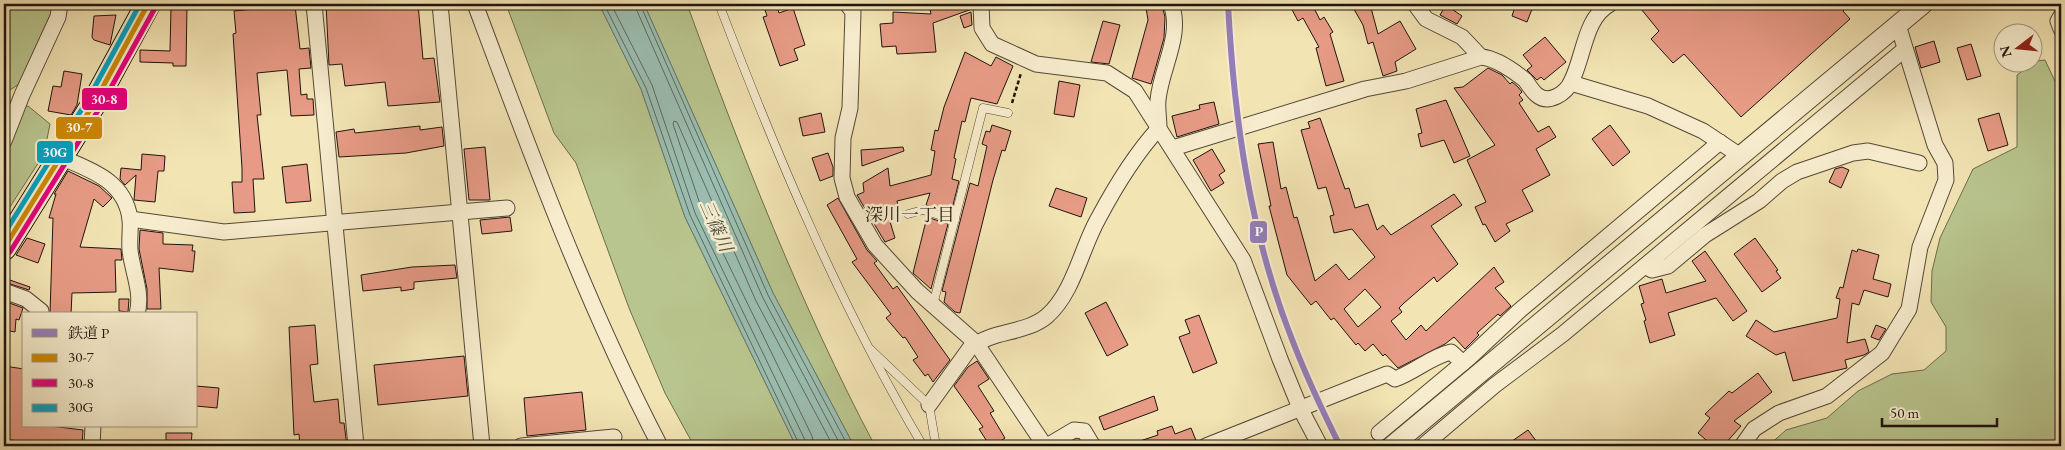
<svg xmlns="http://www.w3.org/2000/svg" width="2065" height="450" font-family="'EB Garamond','Noto Serif JP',serif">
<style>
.green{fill:#b9c58e;stroke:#6c6c4e}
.water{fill:#9bbeb1;stroke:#697a6f}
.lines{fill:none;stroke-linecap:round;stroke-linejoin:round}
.shore{stroke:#5d695f;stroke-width:1}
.building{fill:#e79b86;stroke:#1f140d;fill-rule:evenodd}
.service-casing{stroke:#544837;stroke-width:9}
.minor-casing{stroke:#544837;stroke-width:17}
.tertiary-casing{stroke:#544837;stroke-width:21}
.primary-casing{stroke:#1f140d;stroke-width:26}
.path{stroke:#1f140d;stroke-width:2.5;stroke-dasharray:4 2.5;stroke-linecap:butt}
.service{stroke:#f7edce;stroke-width:8}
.minor{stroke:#f7edce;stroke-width:15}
.tertiary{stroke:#f7edce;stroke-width:19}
.primary{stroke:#f3e4b4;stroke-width:24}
.bus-1-casing{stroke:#f7edce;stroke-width:9}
.bus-2-casing{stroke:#f7edce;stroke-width:9}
.bus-3-casing{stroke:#f7edce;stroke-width:9}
.bus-1{stroke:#cc8903;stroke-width:5}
.bus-2{stroke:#e5007d;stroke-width:5}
.bus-3{stroke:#02a2c4;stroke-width:5}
.rail-1-casing{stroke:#f7edce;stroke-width:10}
.rail-1{stroke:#947eb8;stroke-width:6}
.labels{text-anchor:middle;stroke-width:5;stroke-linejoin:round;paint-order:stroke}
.neighbourhood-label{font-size:18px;fill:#1f140d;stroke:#f7edce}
.water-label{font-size:18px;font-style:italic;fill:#4a5046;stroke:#f7edce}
.line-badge{stroke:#f7edce;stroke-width:2}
.badge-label{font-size:14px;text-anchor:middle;font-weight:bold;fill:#fff}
</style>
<rect width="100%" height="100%" fill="#f3e4b4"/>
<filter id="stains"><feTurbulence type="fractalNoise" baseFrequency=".004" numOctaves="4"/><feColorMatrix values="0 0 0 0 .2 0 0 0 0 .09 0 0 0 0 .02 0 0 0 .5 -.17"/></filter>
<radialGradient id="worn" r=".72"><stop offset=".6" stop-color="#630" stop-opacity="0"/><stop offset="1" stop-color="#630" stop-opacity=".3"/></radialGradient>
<g class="green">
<polygon points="4,4 55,4 19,84 4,94"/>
<polygon points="506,4 599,4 641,89 685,217 796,446 694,446 665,393 629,308 576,163 554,133"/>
<path d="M644 4H687C742 155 800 304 875 446H854L773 293Z"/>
<polygon points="2045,60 2061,94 2061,446 1768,446 1786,430 1827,418 1858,391 1892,374 1924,370 1946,351 1946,327 1931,302 1932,271 1940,238 1973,169 2017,147 2017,75 2036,61"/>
<polygon points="28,106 50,124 44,154 8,210 4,213 4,128 11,107"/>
</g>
<polygon class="water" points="599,4 644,4 773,293 854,446 796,446 685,217 641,89"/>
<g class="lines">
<g class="shore">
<polyline points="604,4 646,88 690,215 800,446"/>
<polyline points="611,4 652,85 695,213 805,440 807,446"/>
<polyline points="634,4 763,298 841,446"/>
<polyline points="640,4 768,295 848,446"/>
<polyline points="814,446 812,436 702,210 673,124 674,121 677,122 756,301 833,446"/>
</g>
</g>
<g class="building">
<polygon points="326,4 418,4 423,59 434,58 440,102 388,106 385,82 345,86 342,64 329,65"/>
<polygon points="763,4 776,4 779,13 793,8 805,45 794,49 798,60 780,66 763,17 767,16"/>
<polygon points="929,4 972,4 972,9 933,23 936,52 897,54 896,46 882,47 880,24 893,23 893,12 931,14"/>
<polygon points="1289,4 1312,4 1320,20 1324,17 1333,32 1330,34 1344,81 1326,86 1316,48 1319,47 1303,18 1298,21"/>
<polygon points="1351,4 1370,4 1378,34 1400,21 1416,49 1395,62 1397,71 1383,76 1373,42 1368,44 1363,25"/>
<polygon points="1516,4 1534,4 1527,22 1512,16"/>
<polygon points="1637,4 1850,4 1843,11 1850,19 1741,117 1684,54 1673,63 1651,39 1659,31"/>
<polygon points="295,5 300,49 309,48 311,68 299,69 301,95 307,94 307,99 313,99 314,115 291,116 287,70 257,73 261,115 257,115 264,179 253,179 255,212 234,213 232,182 242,182 242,168 233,34 236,33 234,11"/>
<polygon points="1162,5 1165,17 1164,38 1151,84 1132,78 1148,20 1146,8"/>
<polygon points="1446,5 1462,16 1457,24 1440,15"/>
<polygon points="171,7 187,7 186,66 173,66 173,63 140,62 140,50 170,51"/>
<polygon points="971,12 972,25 964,28 960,16"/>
<polygon points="116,15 110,45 94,40 92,37 94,16"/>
<polygon points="1103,21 1120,25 1109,64 1091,62"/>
<polygon points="1545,37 1566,62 1544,80 1541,77 1537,80 1527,70 1532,66 1523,55"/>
<polygon points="1934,41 1940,62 1921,68 1915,47"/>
<polygon points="1971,44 1981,76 1967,80 1957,48"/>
<polygon points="965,52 991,66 996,57 1013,66 997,104 971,98 965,122 962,121 954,158 956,159 952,179 959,181 951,213 926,205 930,193 897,201 899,212 888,215 895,238 885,242 857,195 864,192 863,183 888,168 890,186 931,175 935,151 931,150 935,130 938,131 944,107"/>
<polygon points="1488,68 1502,75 1510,84 1512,82 1518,87 1522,92 1519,95 1523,100 1519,103 1538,132 1549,126 1556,137 1536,149 1550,175 1522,190 1533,211 1506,224 1510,231 1495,242 1485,224 1483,225 1475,207 1486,202 1467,160 1495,145 1454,88 1463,87"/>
<polygon points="64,71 82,74 77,105 71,115 48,111 53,86 61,87"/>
<polygon points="1059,81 1080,85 1074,117 1054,114"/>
<polygon points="1446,100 1470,156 1454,163 1444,140 1421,147 1418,134 1422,133 1416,109"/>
<polygon points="1214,102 1219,124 1177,137 1172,116 1200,109 1199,105"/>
<polygon points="821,113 825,132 803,136 799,118"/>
<polygon points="1999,113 2008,145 1988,151 1978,119"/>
<path d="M1320 118 1345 189 1349 188 1355 208 1368 204 1377 230 1383 225 1391 235 1454 194 1462 205 1431 226 1458 264 1437 282 1434 277 1404 303 1399 308 1402 312 1391 321 1406 340 1421 325 1426 331 1494 267 1504 282 1495 288 1511 306 1500 316 1498 314 1477 333 1479 335 1465 349 1454 337 1445 344 1398 368 1385 354 1383 356 1373 344 1365 351 1358 343 1356 345 1334 318 1331 320 1316 301 1311 305 1287 275 1269 206H1271L1258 144 1273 142 1281 189 1286 187 1294 218 1297 217 1315 281 1336 264 1349 280 1375 257 1352 229 1334 233 1330 216 1334 215 1326 187 1318 189 1301 130 1310 128 1308 122ZM1365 289 1381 307 1358 327 1344 309Z"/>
<polygon points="992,125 1011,131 1005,151 1002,150 993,180 960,313 955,312 944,302 946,292 942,291 970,183 978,186 987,146 982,144 986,131 990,132"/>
<polygon points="1610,125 1630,152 1613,166 1592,139"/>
<polygon points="420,126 420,130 442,127 444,146 406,153 339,157 336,132 354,129 355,133"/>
<polygon points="485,147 490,200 469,200 464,149"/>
<polygon points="903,147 904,151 862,166 861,150"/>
<polygon points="1212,149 1225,171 1219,175 1224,183 1211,191 1193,160"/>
<polygon points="828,153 833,167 833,176 820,181 812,158"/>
<polygon points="142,154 165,156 164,171 158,171 155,202 134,200 136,175 125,185 120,179 121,168 141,170"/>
<polygon points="307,164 311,201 286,203 282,167"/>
<polygon points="1842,167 1849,170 1841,188 1829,182 1835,169"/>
<polygon points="68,171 99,186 112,198 103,207 94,199 80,247 121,249 122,260 115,260 116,292 72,293 71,314 50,314 53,218 49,218 56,194 54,194"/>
<polygon points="1056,188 1087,198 1081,217 1049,206"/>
<polygon points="838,198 867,250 877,261 874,263 893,289 897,286 950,360 933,382 928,374 925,376 913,360 918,357 905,337 903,338 886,318 891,314 852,262 857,259 827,205"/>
<polygon points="510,217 512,231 482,234 480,220"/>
<polygon points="927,217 948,224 931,289 913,273"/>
<polygon points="140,230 163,233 163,244 193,245 192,251 195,251 193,272 159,268 161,309 147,309 147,289 139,249"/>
<polygon points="27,238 45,244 38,263 16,255"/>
<polygon points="1755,238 1778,270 1776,271 1781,278 1762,292 1734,254"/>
<polygon points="1858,249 1879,255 1873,279 1891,284 1888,297 1864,290 1859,305 1852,303 1847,343 1865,339 1869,352 1864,355 1845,360 1847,368 1793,381 1785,352 1776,355 1746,336 1756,320 1774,332 1837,318 1840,299 1836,298 1840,287 1843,288 1852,250 1857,252"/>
<polygon points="1705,251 1747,311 1733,321 1716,298 1668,313 1675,335 1650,343 1644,321 1646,320 1641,304 1644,303 1639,286 1662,279 1666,293 1706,281 1692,261"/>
<polygon points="455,265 457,278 414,282 414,289 401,291 401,287 363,291 361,275 412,267"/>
<polygon points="4,278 30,287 29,290 4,282"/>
<polygon points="119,299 129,299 128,312 119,311"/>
<polygon points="4,301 23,308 19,320 16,319 15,332 4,330"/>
<polygon points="1106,302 1128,345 1107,356 1085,313"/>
<polygon points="1199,315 1217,363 1193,373 1179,337 1190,333 1185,320"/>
<polygon points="315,325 318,364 310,365 314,402 338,399 340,423 344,423 347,446 300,446 299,434 294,435 289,327"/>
<polygon points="1876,325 1886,329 1879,340 1871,337"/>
<polygon points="464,356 468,396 378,405 374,365"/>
<polygon points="977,361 989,379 978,386 994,411 990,413 1005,438 1002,440 1006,446 990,446 979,429 983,427 954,386 968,367"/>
<polygon points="4,366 24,369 24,426 50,426 83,430 82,445 67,443 67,446 38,446 39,444 4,439"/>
<polygon points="1758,373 1772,392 1734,421 1741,426 1723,446 1713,446 1698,433 1710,418 1705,414 1729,391 1732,393"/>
<polygon points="196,386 219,388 217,408 196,406"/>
<polygon points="582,392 586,430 527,436 524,398"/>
<polygon points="1154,396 1158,410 1104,430 1099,417"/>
<polygon points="1172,426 1175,434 1191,428 1197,443 1188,446 1132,446 1131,444 1158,435 1157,431"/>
<polygon points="1528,430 1540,446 1505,446"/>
<polygon points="166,433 192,433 191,446 166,446"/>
</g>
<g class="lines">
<g class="service-casing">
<g id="service">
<path d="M719 4C777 156 840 306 923 446"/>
<polyline points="908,214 923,210 955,220"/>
<polyline points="933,305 983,108 1008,113"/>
<polyline points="870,349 929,405 936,446"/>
</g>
</g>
<g class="minor-casing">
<g id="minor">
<polyline points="314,4 356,446"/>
<polyline points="440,4 482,446"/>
<path d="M475 4C531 154 586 304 660 446"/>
<polyline points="847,4 853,12 850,108 843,138 842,178 847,197 875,245 917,291 976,343 1045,446"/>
<polyline points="981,4 982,28 992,44 1036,64 1107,73 1135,91 1243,260 1280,359 1300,408 1320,446"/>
<polyline points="1415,4 1426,19 1462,37 1481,57"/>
<polyline points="2061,16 2058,21 2061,29"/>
<polyline points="1571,83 1648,106 1703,131 1742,157"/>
<polyline points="4,141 22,95 58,17 60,4"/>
<path d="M1173 148 1365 89 1406 81 1481 57C1495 58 1514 71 1525 80 1529 85 1532 91 1537 95 1549 105 1566 93 1571 82 1584 58 1584 18 1610 4"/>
<path d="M60 157C91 170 125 181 130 219 131 229 129 240 130 250 132 271 143 292 137 314"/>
<polyline points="130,219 224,232 507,208"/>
<polyline points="1645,266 1652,270 1668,266 1705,235 1759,201 1782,181 1797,172 1853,153 1868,151 1919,163"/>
<polyline points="4,291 26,299 41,311 41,314"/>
<path d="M929 405 970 348C992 330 1026 334 1047 316 1074 292 1081 249 1098 219 1115 187 1135 154 1159 128 1159 119 1157 109 1158 100 1161 68 1183 35 1171 4"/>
<polyline points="1379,433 1469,358 1519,311 1720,142"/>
<polyline points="92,446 93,426"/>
<polyline points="521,446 614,437"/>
<polyline points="1047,446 1074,430 1084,431 1093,446"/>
<path d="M1206 446 1387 374 1395 379C1415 372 1430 357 1451 352L1463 363"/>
<polyline points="1423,446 1495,385 1563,334 1905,49"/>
<polyline points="1742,446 1754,429 1779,413 1827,396 1882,353 1909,309 1920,247 1946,180 1945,163 1935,145 1898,25"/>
</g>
</g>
<g class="tertiary-casing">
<polyline id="tertiary" points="1392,446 1923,4"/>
</g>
<g class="primary-casing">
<polyline id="primary" points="4,248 93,105 148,4"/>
</g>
<polyline class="path" points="1012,103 1021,73"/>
<use href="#service" class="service"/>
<use href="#minor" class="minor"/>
<use href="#tertiary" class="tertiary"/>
<use href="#primary" class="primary"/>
<g class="bus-1-casing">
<polyline id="bus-1" points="4,248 93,105 148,4"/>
</g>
<g class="bus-2-casing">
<polyline id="bus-2" points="10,252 99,109 155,8"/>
</g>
<g class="bus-3-casing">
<polyline id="bus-3" points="4,234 87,101 140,4"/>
</g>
<use href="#bus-1" class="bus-1"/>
<use href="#bus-2" class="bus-2"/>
<use href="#bus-3" class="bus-3"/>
<g class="rail-1-casing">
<path id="rail-1" d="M1228 4C1234 119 1250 234 1293 342 1307 378 1323 412 1340 446"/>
</g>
<use href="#rail-1" class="rail-1"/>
</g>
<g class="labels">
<g class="neighbourhood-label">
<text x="910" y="221">深川一丁目</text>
</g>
<g class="water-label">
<text transform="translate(716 226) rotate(66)" y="6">三篠川</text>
</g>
</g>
<g class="line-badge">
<rect x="81" y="87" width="47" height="24" rx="5" fill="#e5007d"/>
<rect x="55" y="116" width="48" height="24" rx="5" fill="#cc8903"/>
<rect x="36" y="140" width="38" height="24" rx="5" fill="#02a2c4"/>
<rect x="1249" y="220" width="19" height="24" rx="5" fill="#947eb8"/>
</g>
<g class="badge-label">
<text x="104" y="104">30-8</text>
<text x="79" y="132">30-7</text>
<text x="55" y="157">30G</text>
<text x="1259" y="236">P</text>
</g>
<rect width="2065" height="450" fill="none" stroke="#f3e4b4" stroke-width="20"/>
<rect x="5" y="5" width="2055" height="440" fill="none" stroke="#1f140d" stroke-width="2.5"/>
<rect x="10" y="10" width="2045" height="430" fill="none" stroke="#1f140d"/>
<rect x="22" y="312" width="175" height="115" fill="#f7edce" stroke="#a19681"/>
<rect x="32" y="329" width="25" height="8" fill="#947eb8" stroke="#a19681"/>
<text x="68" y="338" font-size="15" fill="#1f140d">鉄道 P</text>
<rect x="32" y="354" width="25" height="8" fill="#cc8903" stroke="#a19681"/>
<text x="68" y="362" font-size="15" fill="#1f140d">30-7</text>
<rect x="32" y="379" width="25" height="8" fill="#e5007d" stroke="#a19681"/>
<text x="68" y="388" font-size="15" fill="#1f140d">30-8</text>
<rect x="32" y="404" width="25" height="8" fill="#02a2c4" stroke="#a19681"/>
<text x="68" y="412" font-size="15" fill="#1f140d">30G</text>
<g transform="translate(2018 48) rotate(254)"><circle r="24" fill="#f7edce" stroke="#a19681"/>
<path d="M0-4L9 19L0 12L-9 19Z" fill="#8f2418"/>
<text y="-8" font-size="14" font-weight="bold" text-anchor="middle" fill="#1f140d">N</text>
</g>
<path d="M1882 418v8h115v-8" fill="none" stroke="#1f140d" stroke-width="2.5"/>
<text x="1890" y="418" font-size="15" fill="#1f140d" stroke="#f7edce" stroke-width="4" paint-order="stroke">50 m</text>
<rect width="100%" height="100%" filter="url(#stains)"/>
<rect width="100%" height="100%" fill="url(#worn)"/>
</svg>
